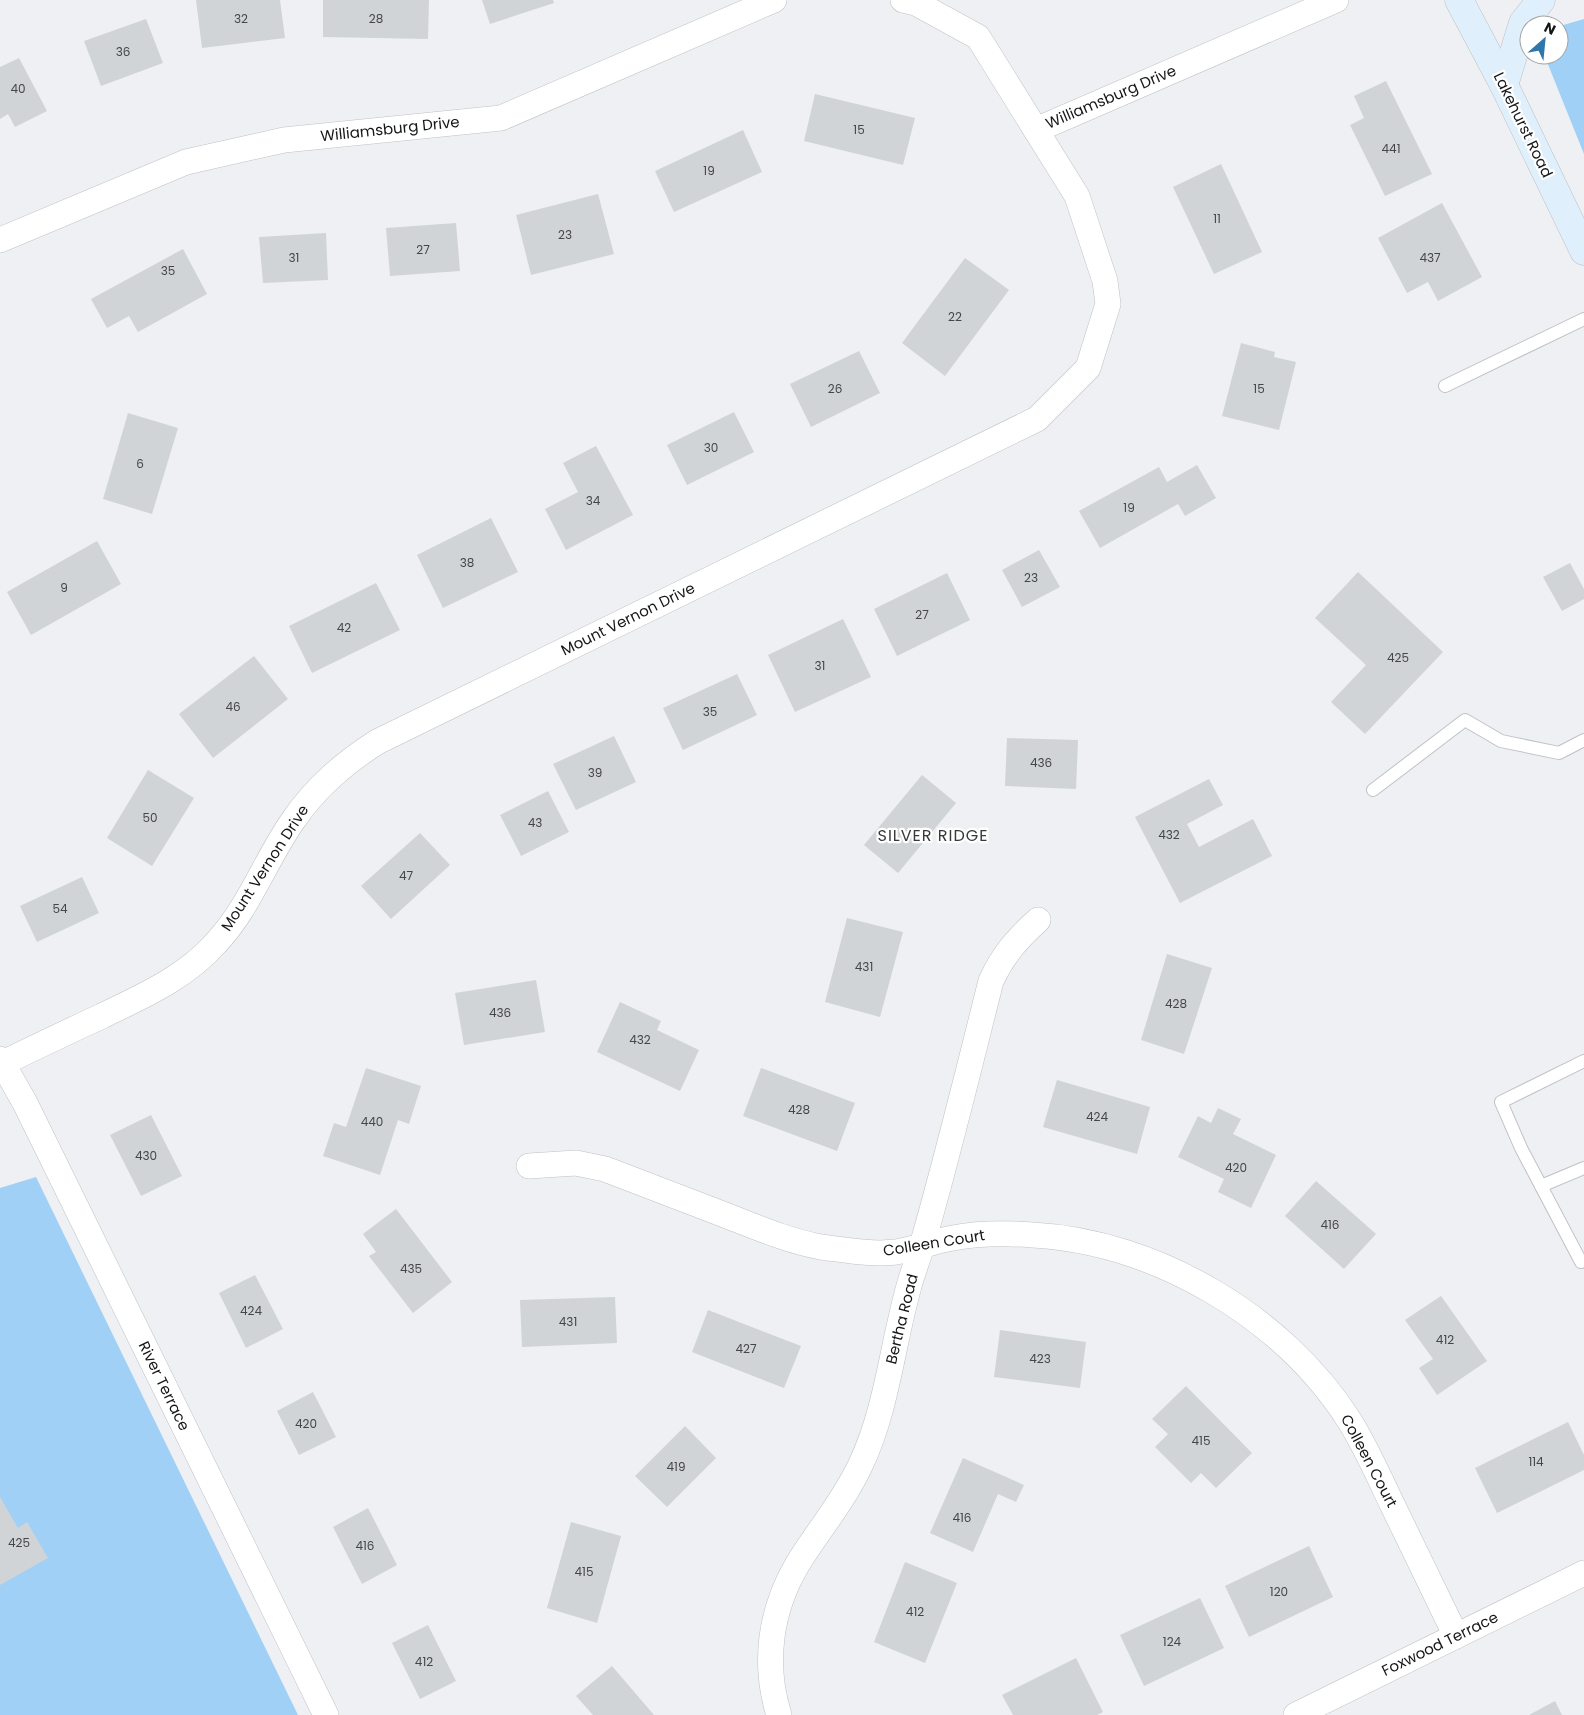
<svg xmlns="http://www.w3.org/2000/svg" width="1584" height="1715" font-family="Poppins,sans-serif">
<style>
.green{fill:#a0d0f6}
.building{fill:#d1d4d6}
.lines{fill:none;stroke-linecap:round;stroke-linejoin:round}
.service-casing{stroke:#bfc2c4;stroke-width:14}
.minor-casing{stroke:#bfc2c4;stroke-width:26}
.secondary-casing{stroke:#bfc2c4;stroke-width:29}
.service{stroke:#fff;stroke-width:12}
.minor{stroke:#fff;stroke-width:25}
.secondary{stroke:#e0effc;stroke-width:28}
.labels{text-anchor:middle;stroke-width:4.5;stroke-linejoin:round;paint-order:stroke}
.number-label{font-size:12px;fill:#444647}
.street-label{font-size:15px;fill:#151617;stroke:#fff}
.neighbourhood-label{font-size:16px;letter-spacing:1px;fill:#37393a;stroke:#fff}
</style>
<rect width="100%" height="100%" fill="#eef0f3"/>
<g class="green">
<polygon points="1584,19 1584,154 1547,62 1550,55 1559,55 1560,26"/>
<polygon points="36,1177 298,1715 0,1715 0,1188"/>
</g>
<g class="building">
<polygon points="196,0 280,0 285,38 202,48"/>
<polygon points="323,0 429,0 428,39 323,37"/>
<polygon points="482,0 553,0 554,3 490,24"/>
<polygon points="146,19 163,63 101,86 84,41"/>
<polygon points="19,58 47,111 15,127 8,114 0,119 0,67"/>
<polygon points="1386,81 1432,174 1385,196 1350,125 1364,118 1354,96"/>
<polygon points="815,94 915,118 903,165 804,141"/>
<polygon points="743,130 762,172 674,212 655,171"/>
<polygon points="1221,164 1262,252 1214,274 1173,187"/>
<polygon points="598,194 614,254 531,275 516,215"/>
<polygon points="1442,203 1482,277 1438,301 1428,282 1407,293 1378,238"/>
<polygon points="456,223 460,271 390,276 386,228"/>
<polygon points="326,233 328,280 263,283 259,237"/>
<polygon points="183,249 207,294 138,332 129,316 107,328 91,299"/>
<polygon points="965,258 1009,290 945,376 902,343"/>
<polygon points="1241,343 1275,352 1274,357 1296,362 1279,430 1222,416"/>
<polygon points="859,351 880,393 811,427 790,384"/>
<polygon points="734,412 754,452 687,485 667,445"/>
<polygon points="128,413 178,428 152,514 103,499"/>
<polygon points="596,446 633,515 566,550 545,509 578,492 563,463"/>
<polygon points="1197,465 1216,498 1185,516 1178,504 1100,548 1079,511 1159,467 1167,482"/>
<polygon points="491,518 518,572 443,608 417,555"/>
<polygon points="97,541 121,584 31,635 7,592"/>
<polygon points="1039,550 1060,587 1022,607 1002,570"/>
<polygon points="1570,563 1584,589 1584,599 1562,611 1543,577"/>
<polygon points="1358,572 1443,652 1365,734 1331,702 1366,665 1315,618"/>
<polygon points="947,573 970,620 897,656 874,609"/>
<polygon points="376,583 400,630 312,673 289,626"/>
<polygon points="843,619 871,677 795,712 768,655"/>
<polygon points="254,656 288,699 213,758 179,714"/>
<polygon points="737,674 757,715 683,750 663,708"/>
<polygon points="614,736 636,782 576,810 553,764"/>
<polygon points="1007,738 1078,740 1076,789 1005,786"/>
<polygon points="148,770 194,798 152,866 107,838"/>
<polygon points="922,775 956,803 898,873 864,845"/>
<polygon points="1209,779 1223,805 1187,824 1199,847 1253,819 1272,856 1180,903 1135,817"/>
<polygon points="548,791 569,832 521,856 500,815"/>
<polygon points="420,833 450,865 391,919 361,886"/>
<polygon points="82,877 99,913 37,942 20,906"/>
<polygon points="847,918 903,932 880,1017 825,1002"/>
<polygon points="1167,954 1212,968 1184,1054 1141,1040"/>
<polygon points="536,980 545,1032 464,1045 455,993"/>
<polygon points="620,1002 661,1021 657,1030 699,1050 680,1091 597,1052"/>
<polygon points="366,1068 421,1086 409,1124 398,1120 380,1175 323,1156 334,1123 346,1127"/>
<polygon points="761,1068 855,1103 837,1151 743,1116"/>
<polygon points="1057,1080 1150,1107 1137,1154 1043,1127"/>
<polygon points="1218,1108 1241,1119 1233,1134 1276,1155 1251,1208 1218,1192 1224,1179 1178,1157 1198,1116 1211,1123"/>
<polygon points="151,1115 182,1176 141,1196 110,1135"/>
<polygon points="1316,1181 1376,1234 1344,1269 1285,1216"/>
<polygon points="396,1209 452,1282 413,1313 369,1256 376,1252 363,1234"/>
<polygon points="255,1275 283,1329 246,1348 219,1293"/>
<polygon points="1441,1296 1487,1361 1437,1395 1419,1368 1433,1359 1405,1320"/>
<polygon points="615,1297 617,1343 522,1347 520,1300"/>
<polygon points="708,1310 801,1346 784,1388 692,1352"/>
<polygon points="1000,1330 1086,1342 1080,1388 994,1377"/>
<polygon points="1186,1386 1252,1453 1216,1488 1201,1473 1191,1483 1155,1447 1168,1434 1152,1419"/>
<polygon points="313,1392 336,1437 299,1455 277,1411"/>
<polygon points="1568,1422 1584,1455 1584,1470 1497,1513 1475,1468"/>
<polygon points="685,1426 716,1458 667,1507 635,1476"/>
<polygon points="963,1458 1024,1485 1016,1502 998,1494 973,1552 930,1533"/>
<polygon points="0,1497 18,1528 27,1522 48,1558 0,1585"/>
<polygon points="368,1508 397,1565 362,1584 333,1527"/>
<polygon points="571,1522 621,1536 597,1623 547,1608"/>
<polygon points="1309,1546 1333,1597 1249,1637 1225,1586"/>
<polygon points="905,1562 957,1583 925,1663 874,1642"/>
<polygon points="1200,1598 1224,1648 1144,1686 1120,1635"/>
<polygon points="428,1625 456,1681 420,1699 392,1643"/>
<polygon points="1076,1658 1103,1712 1097,1715 1013,1715 1002,1695"/>
<polygon points="612,1666 654,1715 593,1715 576,1696"/>
<polygon points="1555,1701 1562,1715 1529,1715"/>
</g>
<g class="lines">
<g class="service-casing">
<g id="service">
<polyline points="1445,386 1584,319"/>
<polyline points="1373,790 1465,720 1501,741 1559,753 1584,740"/>
<polyline points="1584,1061 1501,1102 1521,1148 1581,1262 1584,1261"/>
<polyline points="1541,1186 1584,1168"/>
</g>
</g>
<g class="minor-casing">
<g id="minor">
<polyline points="1036,130 1336,0"/>
<polyline points="0,240 186,162 284,140 501,118 774,0"/>
<polyline points="0,1059 25,1103 326,1715"/>
<path d="M3 1063C36 1047 69 1031 102 1016 143 996 185 978 216 943 249 908 265 861 292 822 315 788 343 764 377 742L1037 419 1088 368 1108 304 1105 281 1077 196 978 37 916 3 903 0"/>
<path d="M529 1166 576 1163 605 1169C645 1184 685 1200 725 1215 756 1227 788 1241 821 1247 845 1250 872 1255 896 1252 915 1249 934 1241 953 1238 979 1233 1006 1233 1033 1235 1156 1242 1282 1316 1349 1420 1366 1447 1379 1477 1393 1506 1414 1549 1435 1593 1456 1636"/>
<path d="M779 1715C763 1664 770 1611 797 1565 817 1532 843 1502 860 1466 887 1410 892 1346 909 1286 913 1271 919 1257 923 1242 948 1155 969 1068 991 981 1003 955 1017 939 1038 920"/>
<polyline points="1296,1715 1584,1573"/>
</g>
</g>
<g class="secondary-casing">
<g id="secondary">
<polyline points="1459,0 1504,85 1584,251"/>
<polyline points="1504,85 1523,23 1541,0"/>
</g>
</g>
<use href="#service" class="service"/>
<use href="#minor" class="minor"/>
<use href="#secondary" class="secondary"/>
</g>
<g class="labels">
<g class="number-label">
<text x="241" y="23">32</text>
<text x="376" y="23">28</text>
<text x="123" y="56">36</text>
<text x="18" y="93">40</text>
<text x="859" y="134">15</text>
<text x="1391" y="153">441</text>
<text x="709" y="175">19</text>
<text x="1217" y="223">11</text>
<text x="565" y="239">23</text>
<text x="423" y="254">27</text>
<text x="294" y="262">31</text>
<text x="1430" y="262">437</text>
<text x="168" y="275">35</text>
<text x="955" y="321">22</text>
<text x="835" y="393">26</text>
<text x="1259" y="393">15</text>
<text x="711" y="452">30</text>
<text x="140" y="468">6</text>
<text x="593" y="505">34</text>
<text x="1129" y="512">19</text>
<text x="467" y="567">38</text>
<text x="1031" y="582">23</text>
<text x="64" y="592">9</text>
<text x="922" y="619">27</text>
<text x="344" y="632">42</text>
<text x="1398" y="662">425</text>
<text x="820" y="670">31</text>
<text x="233" y="711">46</text>
<text x="710" y="716">35</text>
<text x="1041" y="767">436</text>
<text x="595" y="777">39</text>
<text x="150" y="822">50</text>
<text x="535" y="827">43</text>
<text x="1169" y="839">432</text>
<text x="406" y="880">47</text>
<text x="60" y="913">54</text>
<text x="864" y="971">431</text>
<text x="1176" y="1008">428</text>
<text x="500" y="1017">436</text>
<text x="640" y="1044">432</text>
<text x="799" y="1114">428</text>
<text x="1097" y="1121">424</text>
<text x="372" y="1126">440</text>
<text x="146" y="1160">430</text>
<text x="1236" y="1172">420</text>
<text x="1330" y="1229">416</text>
<text x="411" y="1273">435</text>
<text x="251" y="1315">424</text>
<text x="568" y="1326">431</text>
<text x="1445" y="1344">412</text>
<text x="746" y="1353">427</text>
<text x="1040" y="1363">423</text>
<text x="306" y="1428">420</text>
<text x="1201" y="1445">415</text>
<text x="1536" y="1466">114</text>
<text x="676" y="1471">419</text>
<text x="962" y="1522">416</text>
<text x="19" y="1547">425</text>
<text x="365" y="1550">416</text>
<text x="584" y="1576">415</text>
<text x="1279" y="1596">120</text>
<text x="915" y="1616">412</text>
<text x="1172" y="1646">124</text>
<text x="424" y="1666">412</text>
</g>
<g class="street-label">
<text transform="translate(1111 97) rotate(-23)" y="5">Williamsburg Drive</text>
<text transform="translate(1523 125) rotate(64)" y="5">Lakehurst Road</text>
<text transform="translate(390 129) rotate(-6)" y="5">Williamsburg Drive</text>
<text transform="translate(628 619) rotate(-26)" y="5">Mount Vernon Drive</text>
<text transform="translate(265 868) rotate(-57)" y="5">Mount Vernon Drive</text>
<text transform="translate(934 1243) rotate(-9)" y="5">Colleen Court</text>
<text transform="translate(902 1319) rotate(-76)" y="5">Bertha Road</text>
<text transform="translate(164 1386) rotate(64)" y="5">River Terrace</text>
<text transform="translate(1369 1461) rotate(62)" y="5">Colleen Court</text>
<text transform="translate(1440 1644) rotate(-26)" y="5">Foxwood Terrace</text>
</g>
<g class="neighbourhood-label">
<text x="933" y="841">SILVER RIDGE</text>
</g>
</g>
<g transform="translate(1544 40) rotate(27)"><circle r="24" fill="#ffffff" stroke="#a1a2a2"/>
<path d="M0-4L9 19L0 12L-9 19Z" fill="#2f77ab"/>
<text y="-8" font-size="14" font-weight="bold" text-anchor="middle" fill="#151617">N</text>
</g>
</svg>
